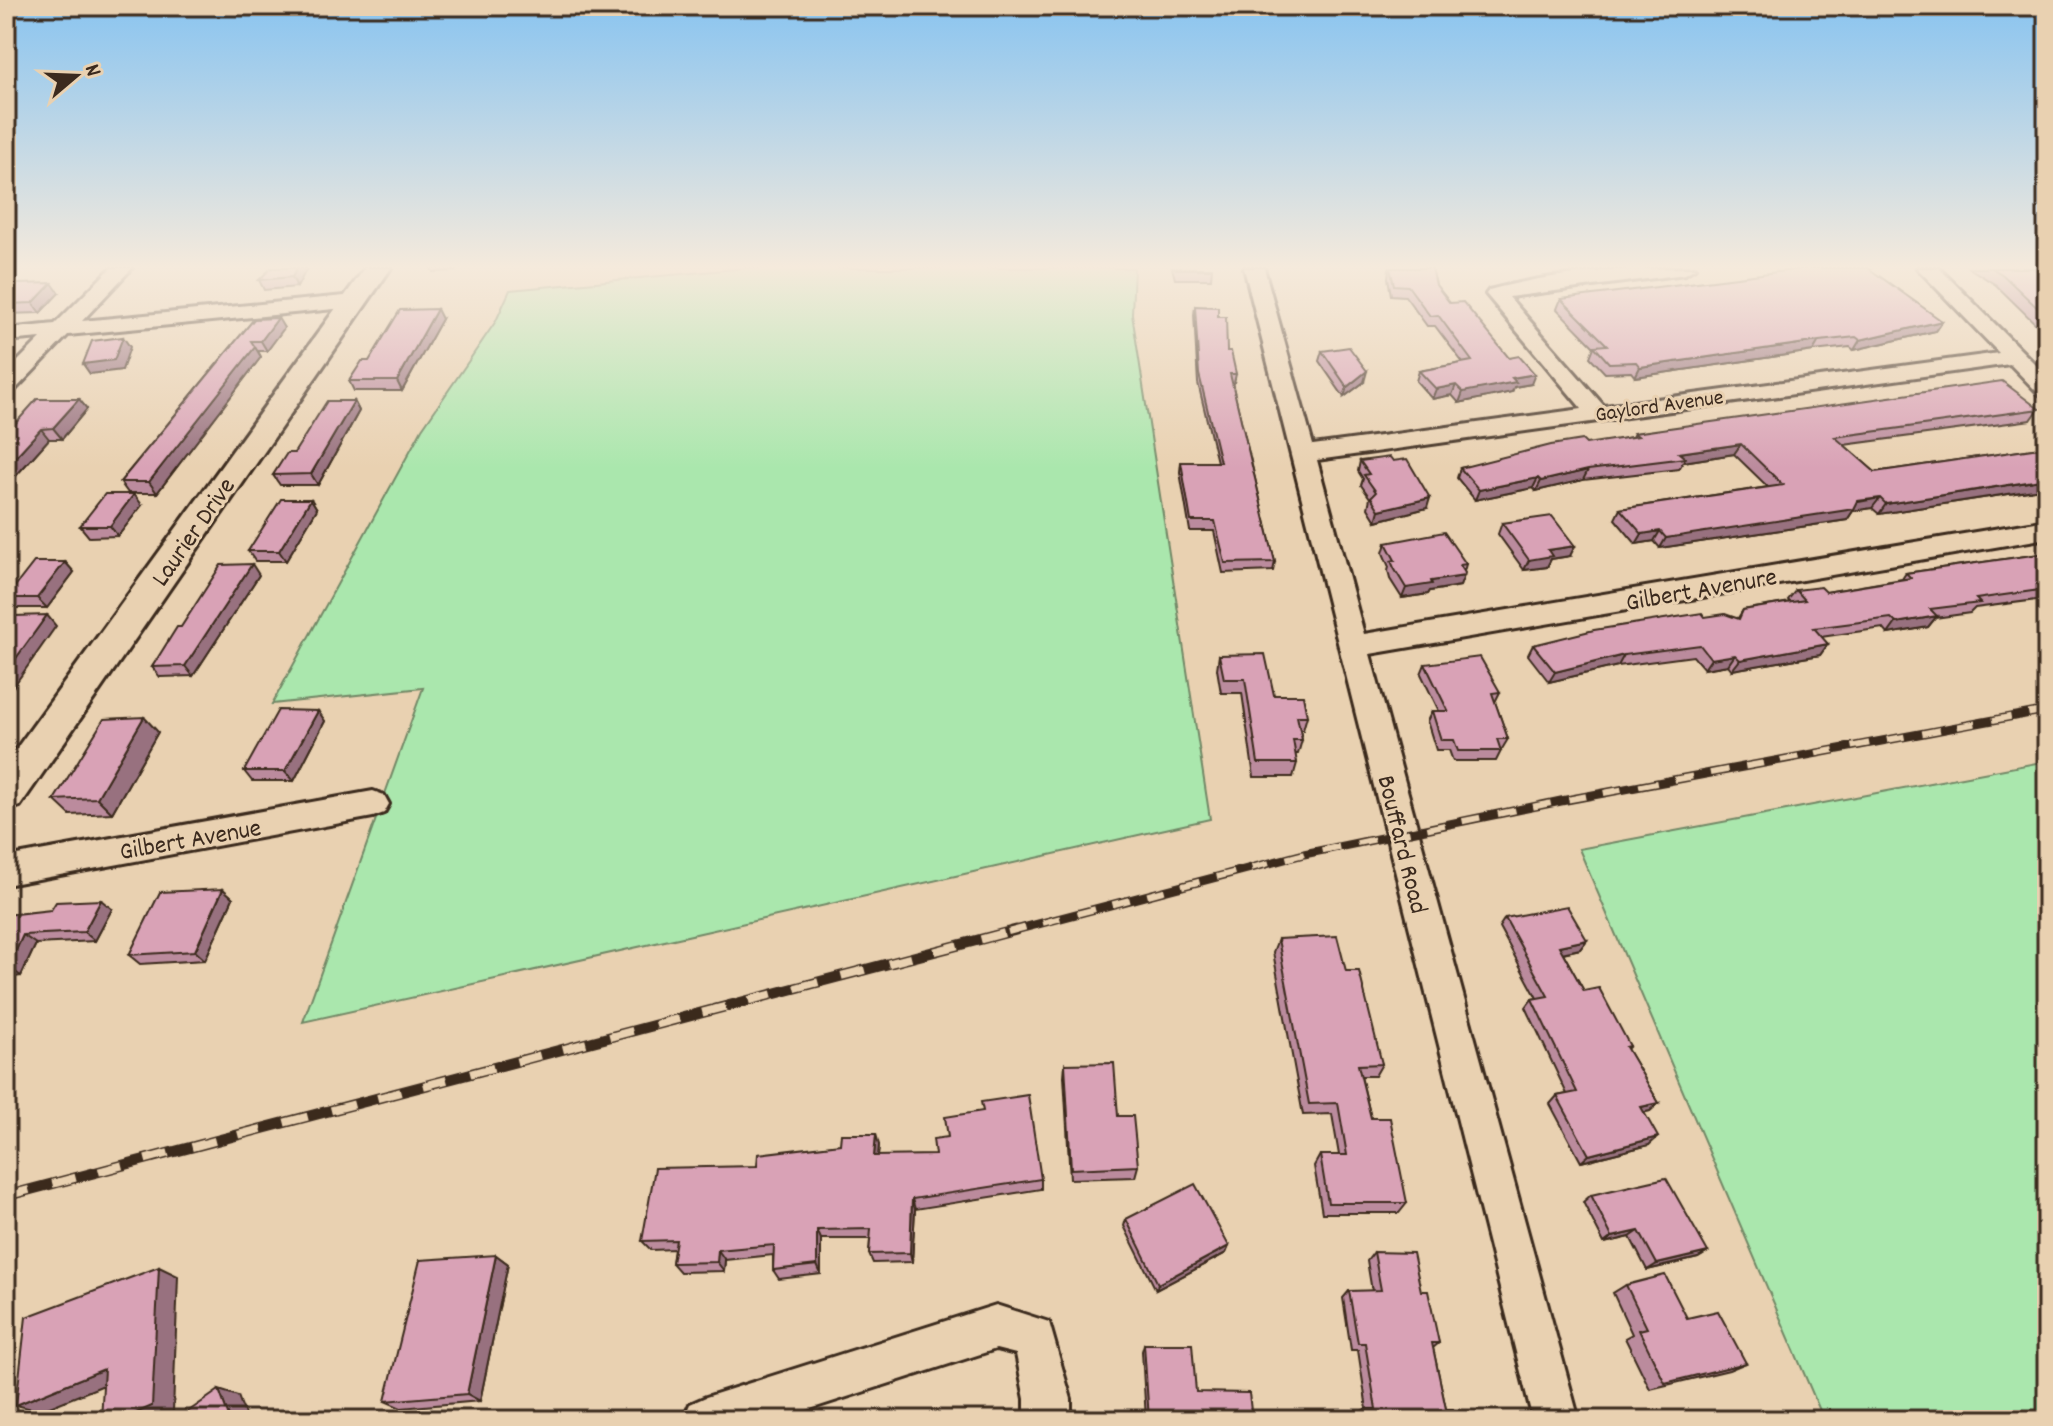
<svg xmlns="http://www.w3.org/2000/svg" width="2053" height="1426" font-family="Dekko,sans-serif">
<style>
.green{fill:#aae7ad;stroke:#728866;stroke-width:2}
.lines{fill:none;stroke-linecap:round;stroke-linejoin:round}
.minor-casing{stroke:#3b2a1e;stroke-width:6}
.tertiary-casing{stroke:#3b2a1e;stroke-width:6}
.minor{fill:#e9d1b1;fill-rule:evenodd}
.tertiary{fill:#e9d1b1;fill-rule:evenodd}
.rail-far1-casing{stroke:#3b2a1e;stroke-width:9}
.rail-casing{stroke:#3b2a1e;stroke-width:11}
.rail-far1{stroke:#e9d1b1;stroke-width:6;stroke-dasharray:18;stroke-linecap:butt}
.rail{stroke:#e9d1b1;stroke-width:8;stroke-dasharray:24;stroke-linecap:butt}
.wall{fill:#bb8b9d;stroke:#3b2a1e;stroke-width:2}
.shaded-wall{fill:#98717f;stroke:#3b2a1e;stroke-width:2}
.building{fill:#d9a2b6;stroke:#3b2a1e;stroke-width:2}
.labels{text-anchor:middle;stroke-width:6;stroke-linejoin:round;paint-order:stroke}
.far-street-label{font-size:22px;fill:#3b2a1e;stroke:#e9d1b1}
.street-label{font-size:26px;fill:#3b2a1e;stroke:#e9d1b1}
</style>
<rect width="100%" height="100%" fill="#e9d1b1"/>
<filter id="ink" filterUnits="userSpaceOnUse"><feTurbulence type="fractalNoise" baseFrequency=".0125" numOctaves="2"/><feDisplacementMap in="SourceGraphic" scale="16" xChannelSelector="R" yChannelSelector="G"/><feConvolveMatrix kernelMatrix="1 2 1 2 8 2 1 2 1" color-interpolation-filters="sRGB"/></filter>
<g filter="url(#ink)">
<g class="green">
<polygon points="746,268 1134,268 1132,314 1210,819 303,1022 423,688 272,704 422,429 496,321 510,290"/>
<polygon points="2047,761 2047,1420 1824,1420 1579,849"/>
</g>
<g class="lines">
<g class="minor-casing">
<g id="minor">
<polygon points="111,268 132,268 82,321 355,295 365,301 355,307 68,335 14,391 6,393 6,373 41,338 6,341 6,329 55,324"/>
<path d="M1244 268H1264L1313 445 1582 409 1486 294 1489 290C1555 272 1626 268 1695 268L1685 274 1509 297 1604 406 1999 353 1917 268H1939L2047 376V396L2039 394 2010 364 1317 460 1364 634 2047 520V538L1370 654 1579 1420H1533Z"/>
<polygon points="373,791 384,795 389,804 384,813 373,817 6,885 6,857"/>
<polygon points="996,1305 1049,1322 1071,1399 1071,1420 1025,1420 1025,1399 1016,1354 996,1349 776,1420 683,1420 690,1404 706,1397"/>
</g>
</g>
<g class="tertiary-casing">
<polygon id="tertiary" points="365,268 391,268 20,806 6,810 6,763"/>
</g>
<use href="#minor" class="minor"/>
<use href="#tertiary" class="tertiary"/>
<g class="rail-far1-casing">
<polyline id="rail-far1" points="1008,932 1304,854 1561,801 2047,710"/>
</g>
<g class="rail-casing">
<polyline id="rail" points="6,1196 1016,930"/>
</g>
<use href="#rail-far1" class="rail-far1"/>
<use href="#rail" class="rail"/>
</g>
<g class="wall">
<polygon points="307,268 297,287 264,290 259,280"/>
<polygon points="431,268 457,268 456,271 433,272"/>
<polygon points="1172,268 1212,268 1211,279 1175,279"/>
<polygon points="1389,268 1433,268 1432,269 1436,285 1450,303 1531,384 1514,387 1512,392 1459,403 1452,395 1432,399 1416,381 1419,371 1463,363 1435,326 1427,326 1405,296 1391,295 1388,278"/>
<polygon points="1969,268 2034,268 2047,280 2047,335 1996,285"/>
<polygon points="59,293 40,313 6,314 6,295"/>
<polygon points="1561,299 1942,321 1935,331 1854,350 1850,347 1813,351 1635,377 1631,372 1605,373 1590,357 1594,347 1557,309"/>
<polygon points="1195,306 1218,317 1227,351 1236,374 1234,383 1232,383 1275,562 1273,571 1223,573 1214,531 1190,531 1180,472 1181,462 1217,462 1198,383 1194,315"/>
<polygon points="254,319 284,328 267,351 258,351 261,357 157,493 128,493 120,482"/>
<polygon points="442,319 402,391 354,391 349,381 369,361"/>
<polygon points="1322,351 1364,382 1344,397 1319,361"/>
<polygon points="79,399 87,409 62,439 49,439 6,487 6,434"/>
<polygon points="354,401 359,411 318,485 280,485 273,475 294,453"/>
<polygon points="2039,409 2031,420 1844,445 1875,472 2047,447 2047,488 1879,514 1872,508 1853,511 1847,520 1660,548 1654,541 1636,544 1615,519 1620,509 1768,487 1734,454 1683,462 1679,469 1583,480 1536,491 1533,488 1475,500 1457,478 1460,468 1632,437 1634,433"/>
<polygon points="1360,461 1427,508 1376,521 1368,508 1370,498 1361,485 1363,479 1358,471"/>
<polygon points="311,499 317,509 286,561 255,561 248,551"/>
<polygon points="142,505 118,536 89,537 80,526"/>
<polygon points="1502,523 1570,556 1551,559 1547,567 1524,570 1498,534"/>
<polygon points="1386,543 1466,564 1460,586 1430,591 1428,594 1402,598 1390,579 1388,571 1389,567 1383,553"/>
<polygon points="2047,553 2047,601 2044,599 1975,608 1970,613 1935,618 1928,627 1888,634 1883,628 1821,637 1828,644 1820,655 1732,670 1728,665 1704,669 1693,656 1618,666 1549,682 1528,655 1533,645 1705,617 1738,618 1743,610 1790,602 1788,600 1796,590 1826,592 1902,579 1906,573"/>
<polygon points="65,562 74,572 47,608 15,608 6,599"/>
<polygon points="259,575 193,676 160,677 152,667 181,627"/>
<polygon points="1219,655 1274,695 1307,716 1303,730 1300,730 1302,740 1298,754 1295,754 1297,763 1293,777 1254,777 1242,693 1221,693 1217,669"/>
<polygon points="1425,664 1500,692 1495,702 1508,739 1502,749 1501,749 1501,751 1496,761 1453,761 1449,750 1436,750 1427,721 1432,711 1439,711 1421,674"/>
<polygon points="318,711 325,721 294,781 252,781 244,771"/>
<polygon points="158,732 112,813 70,815 54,800"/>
<polygon points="223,889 233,898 205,960 140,964 129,955"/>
<polygon points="112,909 95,941 36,944 21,976 6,978 6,915"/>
<polygon points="1505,918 1587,940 1580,949 1563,953 1584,991 1630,1046 1627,1049 1659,1103 1650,1111 1644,1112 1649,1145 1581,1162 1550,1104 1557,1096 1567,1094 1526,1007 1532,999 1537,998 1499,927"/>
<polygon points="1278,939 1346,971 1382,1064 1375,1076 1361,1076 1371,1118 1407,1203 1399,1213 1322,1213 1314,1166 1320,1155 1339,1155 1332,1114 1303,1115 1273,952"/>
<polygon points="1065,1064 1118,1116 1138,1166 1135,1177 1070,1179 1064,1076"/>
<polygon points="879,1145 878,1156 1041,1179 1041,1189 915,1209 912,1262 873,1263 869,1254 870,1239 821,1239 821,1274 779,1279 773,1270 773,1255 725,1260 724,1271 680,1272 672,1263 674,1249 651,1250 642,1241 757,1166"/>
<polygon points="1591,1195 1708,1252 1698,1258 1647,1270 1630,1237 1604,1243 1583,1202"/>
<polygon points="1126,1219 1229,1246 1226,1253 1156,1290 1124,1226"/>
<polygon points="1374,1252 1421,1291 1439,1343 1433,1348 1446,1409 1456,1420 1359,1420 1358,1414 1365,1409 1367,1409 1358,1350 1351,1350 1343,1298 1349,1291 1372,1291 1367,1261"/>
<polygon points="496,1255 508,1264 480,1401 401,1408 385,1401"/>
<polygon points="1626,1285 1687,1318 1746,1363 1729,1370 1650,1389 1625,1338 1632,1334 1613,1293"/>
<polygon points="1144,1344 1196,1392 1252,1420 1146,1420 1142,1351"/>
</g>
<g class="shaded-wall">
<polygon points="297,268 307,268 297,287 292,277"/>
<polygon points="52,283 59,293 40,313 33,303"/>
<polygon points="437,309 442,319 402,391 397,381"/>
<polygon points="278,318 284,328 267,351 261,341"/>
<polygon points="1942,321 1935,331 1854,350 1860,340"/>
<polygon points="123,337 130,347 122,370 90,374 83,364"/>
<polygon points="1819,341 1813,351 1635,377 1640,367"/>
<polygon points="255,347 261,357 157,493 149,482"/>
<polygon points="1367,371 1364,382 1344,397 1347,387"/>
<polygon points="1535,374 1531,384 1514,387 1512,392 1459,403 1463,392 1512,378"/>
<polygon points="1456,385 1452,395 1432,399 1436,389"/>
<polygon points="79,399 87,409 62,439 53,428"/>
<polygon points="354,401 359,411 318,485 311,474"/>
<polygon points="41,429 49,439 6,487 6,467"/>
<polygon points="1741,444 1734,454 1683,462 1685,458 1679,453"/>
<polygon points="1588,470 1583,480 1536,491 1541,481"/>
<polygon points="1538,478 1533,488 1475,500 1479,490"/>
<polygon points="2047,479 2047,488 1879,514 1886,504"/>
<polygon points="134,494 142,505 118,536 110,526"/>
<polygon points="1430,498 1427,508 1376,521 1379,510"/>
<polygon points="1880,498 1872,508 1853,511 1847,520 1660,548 1666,538"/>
<polygon points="311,499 317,509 286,561 279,551"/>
<polygon points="1660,531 1654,541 1636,544 1642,534"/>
<polygon points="1575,546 1570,556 1551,559 1547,567 1524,570 1529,560 1548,550"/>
<polygon points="65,562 74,572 47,608 37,598"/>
<polygon points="252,564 259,575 193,676 185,666"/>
<polygon points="1464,576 1460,586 1430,591 1428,594 1402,598 1406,588 1431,581"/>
<polygon points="47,615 56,626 6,697 6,672"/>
<polygon points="1937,616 1928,627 1888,634 1896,623"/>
<polygon points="1828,644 1820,655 1732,670 1740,660"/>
<polygon points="1624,655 1618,666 1549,682 1555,672"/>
<polygon points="1735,655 1728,665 1704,669 1711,659"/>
<polygon points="318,711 325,721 294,781 285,771"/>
<polygon points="144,717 158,732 112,813 97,798"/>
<polygon points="223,889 233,898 205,960 195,951"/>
<polygon points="101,900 112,909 95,941 84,932"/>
<polygon points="23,935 36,944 21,976 8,967"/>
<polygon points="1587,940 1580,949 1552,955 1559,946"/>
<polygon points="1659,1103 1650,1111 1632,1115 1641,1107"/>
<polygon points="876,1134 879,1145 877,1166 874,1156"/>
<polygon points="1658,1137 1649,1145 1581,1162 1589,1155"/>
<polygon points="912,1199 915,1209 912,1262 910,1253"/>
<polygon points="817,1230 821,1239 821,1274 817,1265"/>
<polygon points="1639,1231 1630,1237 1604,1243 1612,1237"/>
<polygon points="1229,1246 1226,1253 1156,1290 1158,1284"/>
<polygon points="718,1250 725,1260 724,1271 717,1262"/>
<polygon points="1708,1252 1698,1258 1647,1270 1657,1264"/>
<polygon points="496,1255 508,1264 480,1401 467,1394"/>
<polygon points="159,1267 178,1276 173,1412 155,1420 120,1420"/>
<polygon points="6,1359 9,1360 6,1375"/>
<polygon points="104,1369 126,1376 40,1411 16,1405"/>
<polygon points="219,1390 238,1396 247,1420 230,1420"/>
</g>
<g class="building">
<polygon points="271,268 297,268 292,277 259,280"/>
<rect x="1176" y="268" width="36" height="1"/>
<polygon points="1390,268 1432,268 1436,285 1450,303 1463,302 1509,358 1519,356 1535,374 1512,378 1516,382 1463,392 1456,385 1436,389 1419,371 1472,361 1438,315 1430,316 1408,286 1394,285"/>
<polygon points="1810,268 1868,268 1942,321 1860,340 1856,337 1819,341 1640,367 1636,362 1609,363 1594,346 1607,345 1561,299"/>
<polygon points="1992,268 2034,268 2047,280 2047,317 2003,275"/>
<polygon points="52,283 33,303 6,304 6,295 17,284"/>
<polygon points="1195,306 1218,307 1218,317 1226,317 1227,351 1231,351 1236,374 1230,374 1275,562 1225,563 1215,521 1191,521 1181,462 1220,462 1199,374"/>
<polygon points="437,309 397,381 349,381 362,361 369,361 400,310"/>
<polygon points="278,318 261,341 251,341 255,347 149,482 120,482 254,319"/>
<polygon points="123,337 114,360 83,364 92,341"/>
<polygon points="1349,347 1367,371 1347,387 1322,351"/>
<polygon points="2002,381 2039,409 1835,437 1875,472 2047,447 2047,479 1886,504 1880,498 1858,501 1854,509 1666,538 1660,531 1642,534 1620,509 1783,485 1741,444 1679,453 1685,458 1588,470 1541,481 1538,478 1479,490 1460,468 1551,445 1582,440 1586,444 1638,436 1634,433"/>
<polygon points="37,399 79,399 53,428 41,429 6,467 6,434"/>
<polygon points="327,401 354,401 311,474 273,475 287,453 294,453"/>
<polygon points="1390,457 1393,461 1407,459 1430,498 1379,510 1371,497 1376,492 1364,475 1369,474 1360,461"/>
<polygon points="105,494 134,494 110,526 80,526"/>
<polygon points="281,499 311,499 279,551 248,551"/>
<polygon points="1552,516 1575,546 1548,550 1552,556 1529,560 1502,523"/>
<polygon points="1444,532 1466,564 1460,565 1465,573 1464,576 1431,581 1432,584 1406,588 1394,568 1391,561 1395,560 1386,543"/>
<polygon points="2047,553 2047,589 1976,599 1980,603 1930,609 1937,616 1896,623 1891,618 1814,628 1828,644 1740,660 1735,655 1711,659 1700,645 1624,655 1555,672 1533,645 1594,630 1702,613 1705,617 1725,614 1739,619 1743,610 1805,600 1796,590 1821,587 1826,592 1911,578 1906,573"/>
<polygon points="34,562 65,562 37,598 6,598"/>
<polygon points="252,564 185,666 152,667 177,627 181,627 221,565"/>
<polygon points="47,615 6,672 6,626 14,616"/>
<polygon points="1265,654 1274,695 1303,695 1307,716 1297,716 1302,740 1293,740 1297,763 1258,763 1245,679 1224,679 1219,655"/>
<polygon points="1480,657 1500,692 1492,693 1508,739 1497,739 1501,751 1458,751 1454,740 1441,740 1432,711 1448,711 1425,664"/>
<polygon points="278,710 318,711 285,771 244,771"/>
<polygon points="144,717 97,798 54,800 104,719"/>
<polygon points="223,889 195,951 129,955 160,892"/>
<polygon points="101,900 84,932 23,935 8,967 6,967 6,915 51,910 56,902"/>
<polygon points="1567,906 1587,940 1559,946 1584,991 1599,988 1630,1046 1626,1047 1659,1103 1641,1107 1658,1137 1589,1155 1557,1096 1577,1092 1532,999 1548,996 1505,918"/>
<polygon points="1337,936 1346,971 1359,971 1382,1064 1358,1065 1371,1118 1390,1118 1407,1203 1328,1203 1320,1155 1347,1155 1338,1103 1309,1104 1278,939"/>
<polygon points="1114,1063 1118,1116 1133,1116 1138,1166 1071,1169 1065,1064"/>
<polygon points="1028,1095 1041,1179 912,1199 910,1253 869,1254 871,1229 817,1230 817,1265 773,1270 774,1245 718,1250 717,1262 672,1263 676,1240 642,1241 655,1168 757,1166 758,1154 840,1144 841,1134 876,1134 874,1156 935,1155 933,1139 948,1137 945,1117 983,1111 981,1102"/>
<polygon points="1666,1178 1708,1252 1657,1264 1639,1231 1612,1237 1591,1195"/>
<polygon points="1195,1184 1229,1246 1158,1284 1126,1219"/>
<polygon points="1374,1252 1413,1253 1421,1291 1428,1291 1439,1343 1432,1343 1446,1409 1453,1409 1456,1420 1367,1420 1365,1409 1376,1409 1365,1343 1358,1343 1349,1291 1381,1290"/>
<polygon points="496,1255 467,1394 385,1401 420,1260"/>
<polygon points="159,1267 152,1406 120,1420 101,1420 104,1369 16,1405 26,1317"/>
<polygon points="1665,1275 1687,1318 1718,1311 1746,1363 1665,1383 1639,1330 1647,1328 1626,1285"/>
<polygon points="1144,1344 1192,1344 1196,1392 1249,1393 1252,1420 1149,1420"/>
<polygon points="219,1390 230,1420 176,1420"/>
<polygon points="1772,1412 1776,1420 1740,1420"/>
</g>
</g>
<linearGradient id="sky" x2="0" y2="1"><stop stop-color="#89c4f0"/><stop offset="0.57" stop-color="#f5eadc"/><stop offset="1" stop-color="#f5eadc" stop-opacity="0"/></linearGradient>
<rect width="2053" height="468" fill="url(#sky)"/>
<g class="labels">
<g class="far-street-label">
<text transform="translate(1659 404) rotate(-8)" y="8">Gaylord Avenue</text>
</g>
<g class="street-label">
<text transform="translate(192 531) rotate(-55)" y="9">Laurier Drive</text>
<text transform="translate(1701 588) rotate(-10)" y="9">Gilbert Avenure</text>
<text transform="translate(190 838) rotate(-10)" y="9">Gilbert Avenue</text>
<text transform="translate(1404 844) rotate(76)" y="9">Bouffard Road</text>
</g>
</g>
<rect width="2053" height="1426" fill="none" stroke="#e9d1b1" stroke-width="32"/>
<rect x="16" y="16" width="2021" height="1394" fill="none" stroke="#3b2a1e" stroke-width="3" filter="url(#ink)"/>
<g transform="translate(76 76) rotate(71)" stroke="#e9d1b1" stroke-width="6" paint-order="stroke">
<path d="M0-6L14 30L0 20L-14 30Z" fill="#3b2a1e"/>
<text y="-12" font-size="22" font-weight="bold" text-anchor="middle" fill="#3b2a1e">N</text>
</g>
</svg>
